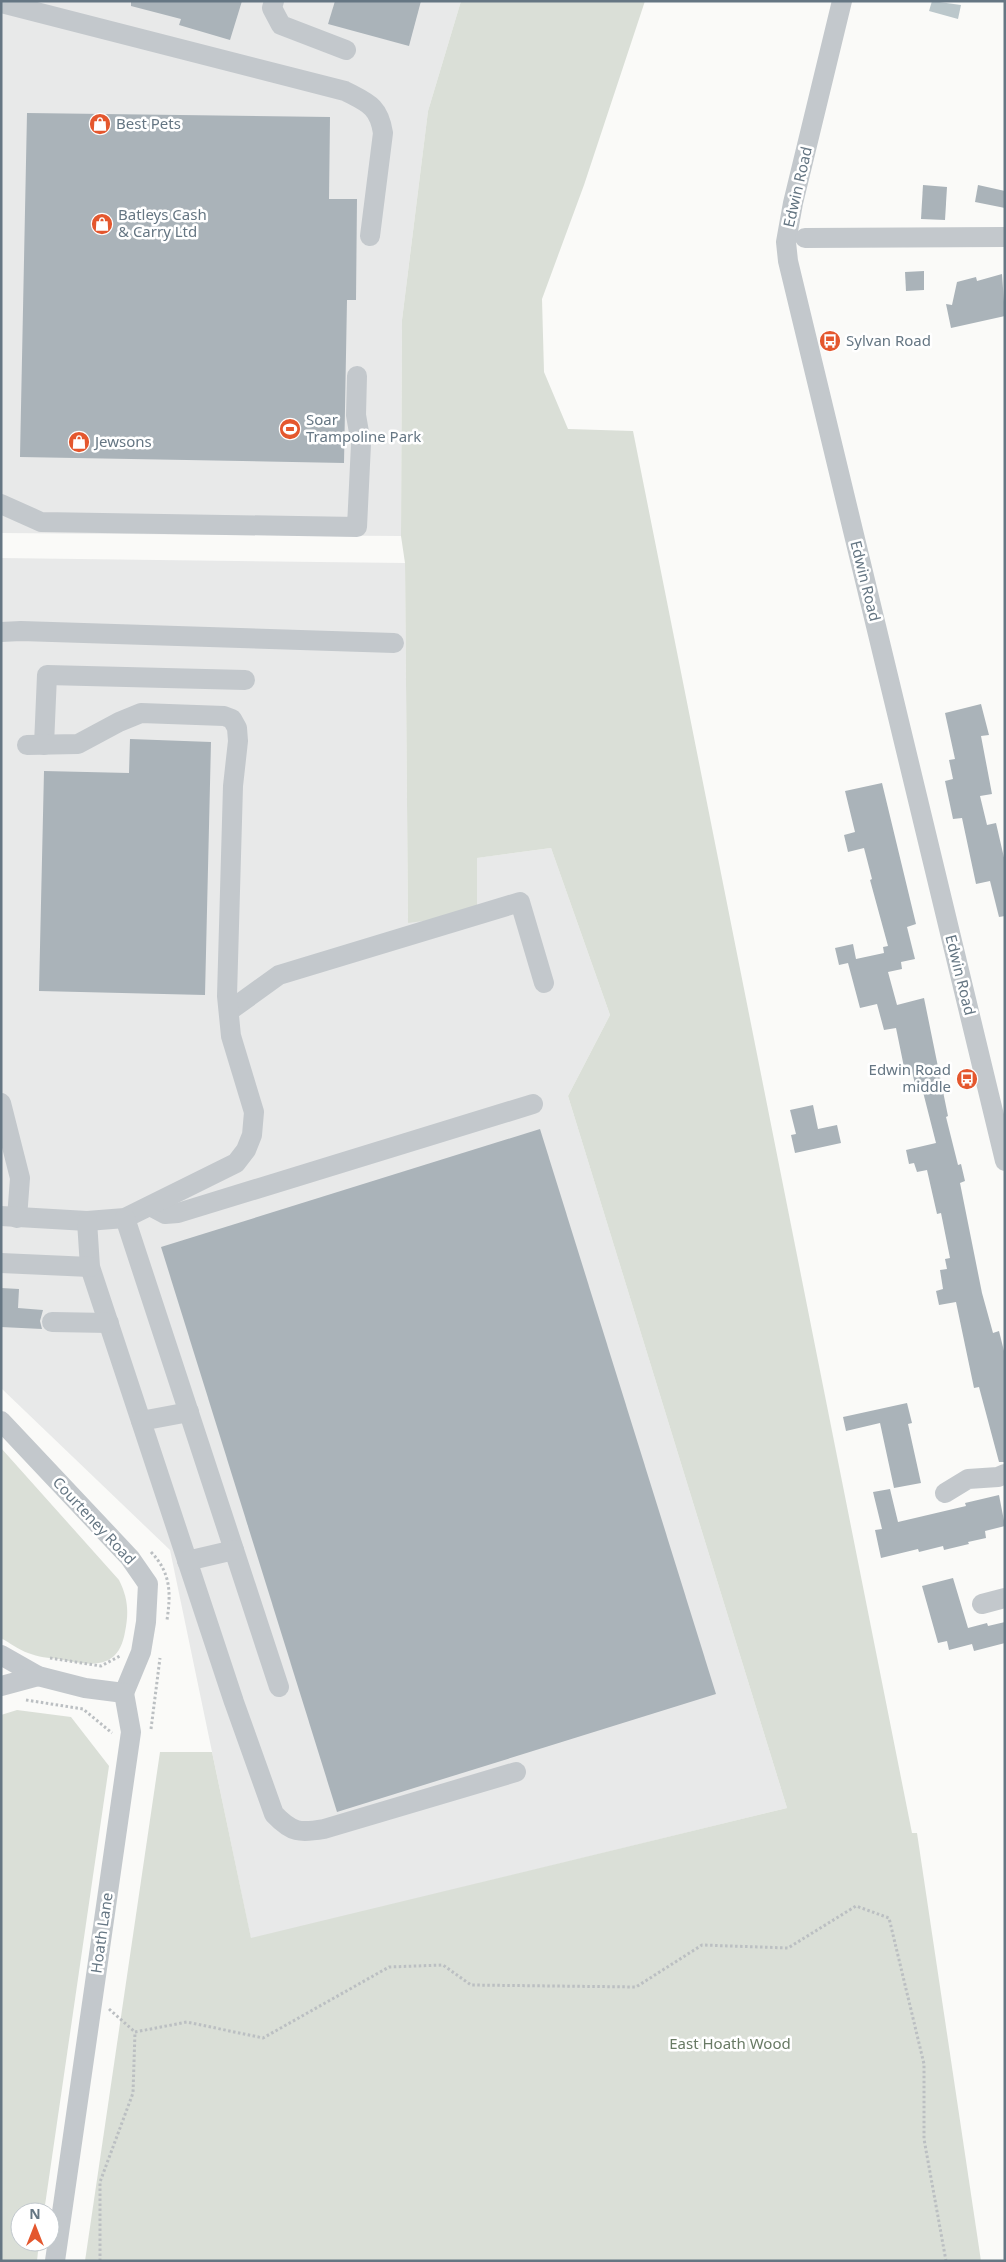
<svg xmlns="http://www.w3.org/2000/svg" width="1006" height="2262" font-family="'Noto Sans',sans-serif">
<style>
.built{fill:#e8e9e9}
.green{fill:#dadfd7}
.water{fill:#bbc7cb}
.building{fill:#aab3b9}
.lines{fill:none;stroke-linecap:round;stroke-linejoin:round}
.path{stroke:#bbbfc2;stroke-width:3;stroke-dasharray:2.5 2.5;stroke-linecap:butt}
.minor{stroke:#c3c8cc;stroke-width:20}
.labels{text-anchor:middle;stroke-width:5;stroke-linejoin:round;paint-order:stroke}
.poi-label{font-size:15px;fill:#657683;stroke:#fff;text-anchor:start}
.street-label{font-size:15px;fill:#657683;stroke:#fff}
.park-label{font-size:15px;fill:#687a64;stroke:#fff}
</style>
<rect width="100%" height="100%" fill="#fafaf8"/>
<g class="built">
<polygon points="1,1 461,1 428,111 402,320 401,536 1,533"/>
<polygon points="1,558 405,563 408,923 476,858 551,848 610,1015 568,1096 787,1808 251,1939 170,1550 1,1388"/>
</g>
<g class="green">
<polygon points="461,1 645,1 584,185 542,299 544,372 568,429 633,431 912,1833 917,1833 981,2261 85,2261 160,1752 212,1752 251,1938 787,1808 568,1096 610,1015 551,848 477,858 477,914 408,923 405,563 401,536 402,320 428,111"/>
<path d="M1 1448 119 1580C128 1598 129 1612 125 1632 118 1672 89 1665 59 1659 49 1658 38 1657 28 1653 19 1650 10 1643 1 1638Z"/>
<polygon points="17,1710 71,1717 109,1766 44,2212 20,2212 20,2242 39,2242 37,2261 1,2261 1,1715"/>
</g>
<polygon class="water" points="932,1 961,5 958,19 929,11"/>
<g class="building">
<polygon points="131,1 242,1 230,40 179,25 181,19 131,6"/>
<polygon points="335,1 421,1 409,46 328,24"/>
<polygon points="27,113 330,117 329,199 357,199 356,300 347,300 344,463 20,457"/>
<polygon points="923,185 947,187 945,220 921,219"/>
<polygon points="978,185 1005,191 1005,208 975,202"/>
<polygon points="924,271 924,290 906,291 905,272"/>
<polygon points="1002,274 1005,316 951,328 946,304 952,305 957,282 976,277 977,281"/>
<polygon points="981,704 989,735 981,736 992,794 980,796 987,825 996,823 1005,862 1005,916 999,917 990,881 976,884 962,818 953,819 945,781 953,779 949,760 955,759 945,713"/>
<polygon points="130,739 211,742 205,995 39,991 44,771 129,773"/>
<polygon points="882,783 916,924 907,927 915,959 901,962 902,969 888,972 897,1005 924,998 948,1116 946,1117 958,1165 961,1164 965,1181 960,1183 982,1293 993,1333 999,1331 1005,1355 1005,1462 999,1462 979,1387 974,1388 956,1302 939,1305 936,1291 943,1289 940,1270 947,1269 945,1259 950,1258 941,1213 937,1214 927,1170 917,1172 914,1163 909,1164 906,1150 936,1143 923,1092 917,1093 912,1071 905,1072 896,1028 884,1030 877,1004 860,1008 848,963 839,965 835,948 853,944 856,959 884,953 883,947 888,946 870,880 872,879 864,848 848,852 844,835 855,832 845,791"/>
<polygon points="813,1105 818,1129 837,1125 841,1143 795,1153 791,1135 796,1134 790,1110"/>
<polygon points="540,1129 716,1694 337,1812 161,1247"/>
<polygon points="1,1288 19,1289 18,1308 43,1310 40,1321 42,1329 1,1327"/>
<polygon points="907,1403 912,1423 908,1424 921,1483 894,1488 880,1423 846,1431 843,1417"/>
<polygon points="890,1489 898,1522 966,1506 965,1503 999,1495 1005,1526 985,1531 986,1538 968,1542 969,1544 944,1550 943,1546 919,1552 918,1549 881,1558 875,1530 882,1529 873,1492"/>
<polygon points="953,1578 968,1628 987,1623 988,1626 1005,1622 1005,1643 974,1651 972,1644 949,1650 947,1641 938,1643 922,1586"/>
</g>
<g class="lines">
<g class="path">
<path d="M151 1552C171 1573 171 1593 167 1620"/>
<polyline points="50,1658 101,1666 120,1656"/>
<polyline points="26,1700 83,1709 112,1733"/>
<polyline points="151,1729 160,1658"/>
<polyline points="109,2009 135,2032"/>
<polyline points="135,2032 187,2022 263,2038 389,1967 443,1965 471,1985 636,1987 702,1945 788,1948 856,1906 889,1918 924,2064 924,2139 946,2261"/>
<polyline points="100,2261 100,2182 133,2093 135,2032"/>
</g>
<g class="minor">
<polyline points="274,1 272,8 281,25 346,50"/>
<polyline points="842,1 793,203 786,242 788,261 1005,1161"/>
<path d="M1 3 345 91C368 103 379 106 383 133L370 236"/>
<polyline points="805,238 1005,237"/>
<polyline points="1,504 41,522 357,527 361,444 356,415 357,376"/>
<polyline points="1,632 21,631 394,643"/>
<polyline points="44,745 47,675 245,680"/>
<polyline points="229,1011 279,975 520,902 544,983"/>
<polyline points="1,1103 20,1178 17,1218"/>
<polyline points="150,1206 165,1214 178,1213 533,1104"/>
<polyline points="1,1216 87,1221 125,1218 236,1163 246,1150 252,1135 254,1112 231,1036 227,996 233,786 238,741 237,728 232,719 224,716 141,713 119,722 78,744 27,745"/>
<polyline points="125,1218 279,1687"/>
<path d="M87 1221 90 1267 234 1702 274 1814C292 1833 300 1833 324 1829L516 1772"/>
<polyline points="1,1263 90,1267"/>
<polyline points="52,1322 109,1323"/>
<polyline points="1,1421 130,1558 148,1584 146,1622 141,1652 124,1693"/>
<polyline points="141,1421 189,1412"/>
<polyline points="945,1493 968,1479 998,1477 1005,1474"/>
<polyline points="187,1561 234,1550"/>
<polyline points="982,1604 1005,1598"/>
<polyline points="1,1655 38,1676 85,1688 124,1693"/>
<polyline points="1,1686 38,1676"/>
<polyline points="55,2261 131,1732 124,1693"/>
</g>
</g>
<defs>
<g id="shop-disc" transform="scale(1.125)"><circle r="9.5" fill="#e4572e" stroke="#fff"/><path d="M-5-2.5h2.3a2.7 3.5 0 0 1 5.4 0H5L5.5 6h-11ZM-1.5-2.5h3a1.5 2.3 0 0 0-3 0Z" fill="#fff"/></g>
<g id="bus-disc" transform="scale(1.125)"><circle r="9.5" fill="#e4572e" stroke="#fff"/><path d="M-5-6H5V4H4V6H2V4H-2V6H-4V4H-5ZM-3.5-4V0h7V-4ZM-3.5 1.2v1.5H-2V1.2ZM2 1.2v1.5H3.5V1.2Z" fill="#fff"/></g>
<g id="stadium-disc" transform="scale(1.125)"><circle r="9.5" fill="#e4572e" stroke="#fff"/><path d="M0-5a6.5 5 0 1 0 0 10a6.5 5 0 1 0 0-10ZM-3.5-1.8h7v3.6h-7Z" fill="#fff"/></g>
</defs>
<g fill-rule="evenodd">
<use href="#shop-disc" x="100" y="124"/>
<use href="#shop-disc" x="102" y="224"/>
<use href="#bus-disc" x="830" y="341"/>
<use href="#stadium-disc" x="290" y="429"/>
<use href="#shop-disc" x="79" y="442"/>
<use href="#bus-disc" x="967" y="1079"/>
</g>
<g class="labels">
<g class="poi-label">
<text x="116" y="129">Best Pets</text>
<text x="118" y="220">Batleys Cash<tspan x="118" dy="17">&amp; Carry Ltd</tspan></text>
<text x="846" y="346">Sylvan Road</text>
<text x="306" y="425">Soar<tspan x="306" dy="17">Trampoline Park</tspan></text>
<text x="95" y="447">Jewsons</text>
<text x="951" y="1075" text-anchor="end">Edwin Road<tspan x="951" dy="17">middle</tspan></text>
</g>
<g class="street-label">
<text transform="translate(798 187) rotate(-77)" y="5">Edwin Road</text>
<text transform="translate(865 581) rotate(76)" y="5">Edwin Road</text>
<text transform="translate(960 975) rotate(76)" y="5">Edwin Road</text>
<text transform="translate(94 1521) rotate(47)" y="5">Courteney Road</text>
<text transform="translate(102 1933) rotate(-82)" y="5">Hoath Lane</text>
</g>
<g class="park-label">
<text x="730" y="2049">East Hoath Wood</text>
</g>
</g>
<rect width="1006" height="2262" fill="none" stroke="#657683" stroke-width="5"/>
<g transform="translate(35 2227)"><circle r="24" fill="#ffffff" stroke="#c1c8cd"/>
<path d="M0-4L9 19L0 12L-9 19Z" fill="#e4572e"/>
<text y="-8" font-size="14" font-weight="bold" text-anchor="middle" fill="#657683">N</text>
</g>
</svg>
